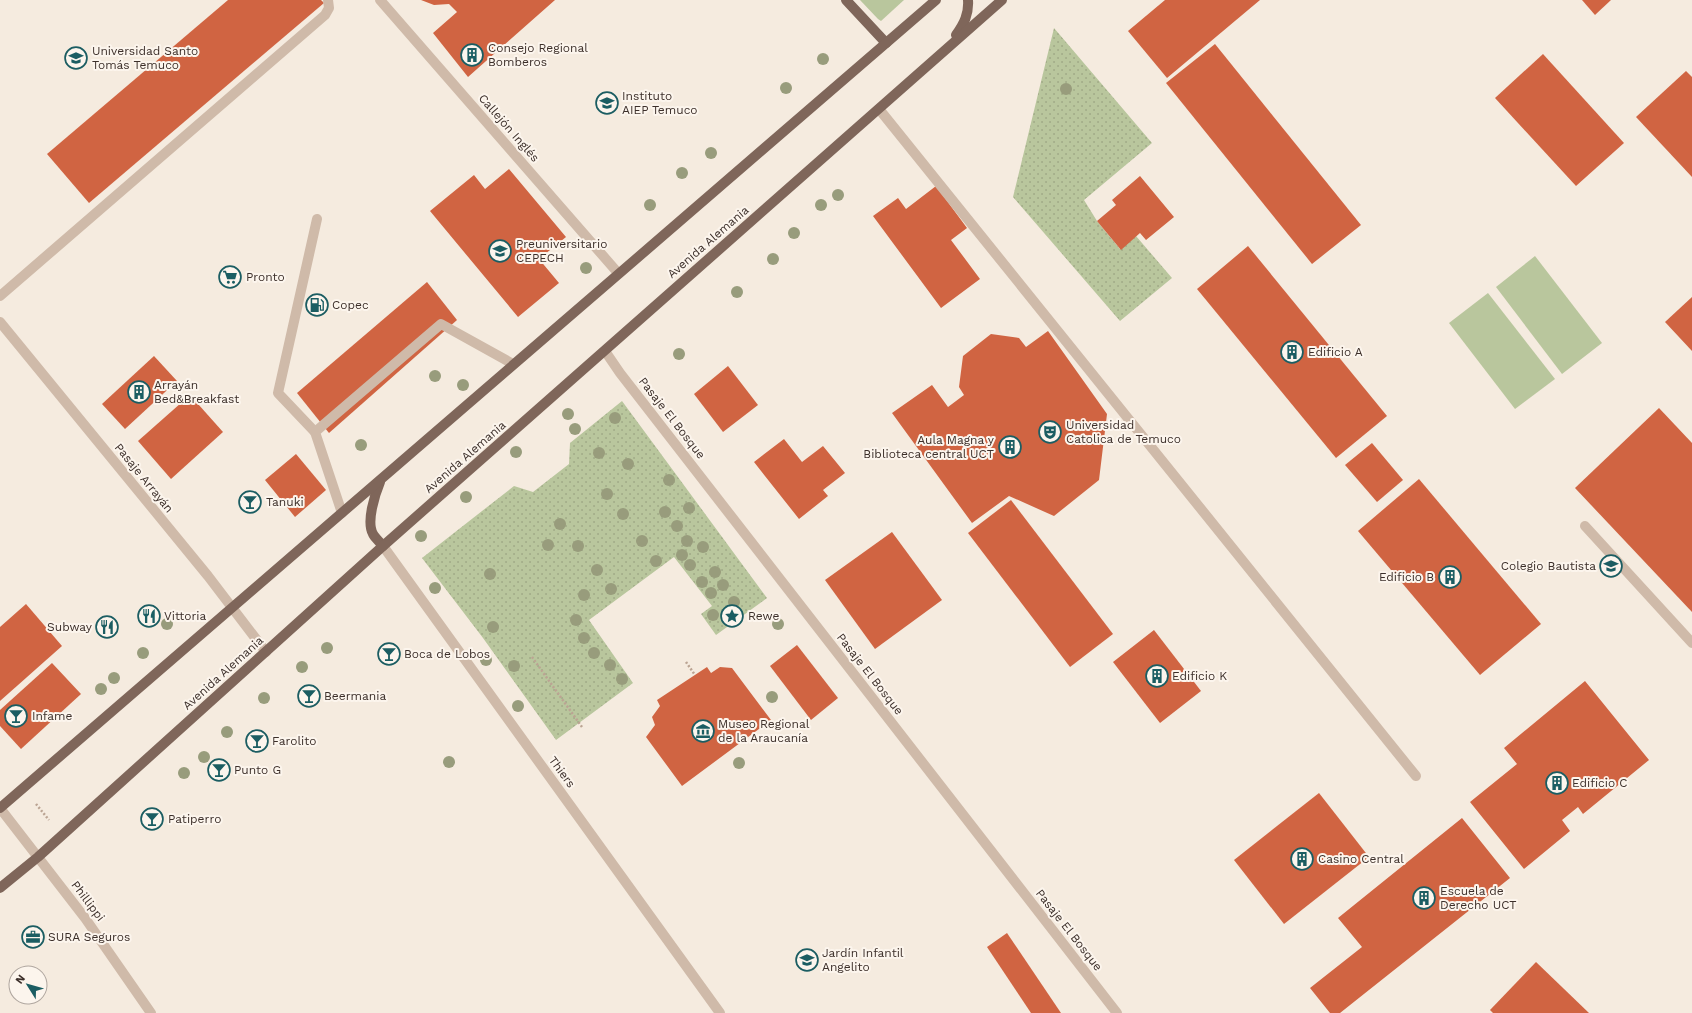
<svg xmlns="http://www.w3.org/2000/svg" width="1692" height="1013" font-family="'Work Sans',sans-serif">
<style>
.grass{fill:url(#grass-dots)}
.park{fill:#b9c69d}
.building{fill:#d06442}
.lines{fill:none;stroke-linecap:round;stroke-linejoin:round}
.path{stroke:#bba493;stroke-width:2.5;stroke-dasharray:2 2;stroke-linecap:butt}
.minor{stroke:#cfbaa9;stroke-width:10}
.major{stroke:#7f665a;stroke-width:10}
.tree{fill:#989c7c}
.labels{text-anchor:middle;stroke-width:4;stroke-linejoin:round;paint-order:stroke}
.poi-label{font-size:12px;fill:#3c2f2a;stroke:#fcf5ed;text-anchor:start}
.street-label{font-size:12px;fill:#3c2f2a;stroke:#fcf5ed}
</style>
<defs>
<pattern id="grass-dots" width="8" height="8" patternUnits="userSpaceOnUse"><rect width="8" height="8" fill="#b9c69d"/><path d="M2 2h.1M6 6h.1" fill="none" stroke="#a0aa87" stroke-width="1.8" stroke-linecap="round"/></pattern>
</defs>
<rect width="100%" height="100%" fill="#f5ebdf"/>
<g class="grass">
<polygon points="1054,28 1152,143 1084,200 1097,221 1120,249 1136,236 1172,278 1120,321 1013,197"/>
<polygon points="622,401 767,598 716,635 701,614 712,606 674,557 589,620 633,683 556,740 483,638 422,558 514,486 533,492 569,464 570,443"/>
</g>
<g class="park">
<polygon points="860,0 904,0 881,21 878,19"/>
<polygon points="1535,256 1602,343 1562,374 1496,287"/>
<polygon points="1488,293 1555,379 1515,409 1449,323"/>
</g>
<g class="building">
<polygon points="228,0 321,0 324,3 89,203 47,154"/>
<polygon points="421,0 555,0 468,77 433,33 457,12 449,4 434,5"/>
<polygon points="1165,0 1260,0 1167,78 1128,31"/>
<polygon points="1582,0 1611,0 1595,15"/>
<polygon points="1215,44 1361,225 1312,264 1166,83"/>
<polygon points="1543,54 1624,143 1576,186 1495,98"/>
<polygon points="1686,71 1692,77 1692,177 1636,117"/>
<polygon points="509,169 566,237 539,259 559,283 518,317 430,211 474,175 485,189"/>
<polygon points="1140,176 1174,217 1146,240 1140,233 1121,250 1097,221 1116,205 1112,200"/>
<polygon points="936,186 967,228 951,240 980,279 941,308 873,216 898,198 906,209"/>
<polygon points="1248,246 1387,416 1336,458 1197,289"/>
<polygon points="427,282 457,320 329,433 297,393"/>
<polygon points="1692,297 1692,351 1665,322"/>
<polygon points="1048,331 1107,414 1099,480 1054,516 1009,496 972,523 892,413 932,385 948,407 964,395 959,387 963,356 991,334 1019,338 1026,347"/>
<polygon points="154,356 177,381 125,429 102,404"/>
<polygon points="728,366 758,405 723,432 694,394"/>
<polygon points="190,395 223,432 171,479 138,441"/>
<polygon points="1659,408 1692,443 1692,612 1575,488"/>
<polygon points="784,439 802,462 823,446 845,473 823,490 828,496 799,519 754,462"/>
<polygon points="1372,443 1403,480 1377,502 1345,465"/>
<polygon points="296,454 326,490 295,517 265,480"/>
<polygon points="1419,479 1541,624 1480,675 1358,531"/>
<polygon points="1011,500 1113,634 1070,667 968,533"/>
<polygon points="892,532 942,600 875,649 825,580"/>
<polygon points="26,604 62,646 0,701 0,627"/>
<polygon points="1154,630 1201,691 1160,723 1113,662"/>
<polygon points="797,645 838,698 811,720 770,666"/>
<polygon points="52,663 81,694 21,749 0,726 0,710"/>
<polygon points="707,667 711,673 720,667 732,668 771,720 682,786 646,737 655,725 652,717 660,706 657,700"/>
<polygon points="1585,681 1649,760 1583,814 1578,807 1562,820 1570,831 1524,869 1470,802 1517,764 1504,748"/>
<polygon points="1319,793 1369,857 1284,924 1234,860"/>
<polygon points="1462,818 1510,878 1340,1013 1330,1013 1310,988 1362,947 1338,918"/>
<polygon points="1007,933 1061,1013 1031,1013 987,947"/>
<polygon points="1536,962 1589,1013 1493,1013 1490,1010"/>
</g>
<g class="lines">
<g class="path">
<polyline points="532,657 582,727"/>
<polyline points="686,662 695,675"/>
<polyline points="36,804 49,820"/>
</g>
<g class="minor">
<polyline points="380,0 618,273"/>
<polyline points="879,109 1416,776"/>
<polyline points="0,296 325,15 329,8 328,0"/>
<polyline points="0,322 208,576 266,652"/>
<polyline points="605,351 620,373 1117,1013"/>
<polyline points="315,432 278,393 317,219"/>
<polyline points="342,513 315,432 441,324 513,364"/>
<polyline points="1585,526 1692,643"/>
<polyline points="383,546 720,1013"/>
<polyline points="0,808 85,918 151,1013"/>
</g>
<g class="major">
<polyline points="846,0 886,43"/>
<path d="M956 35C964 24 969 14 968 0"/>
<path d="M380 482C375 494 366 522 373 534 375 538 380 542 383 546"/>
<polyline points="0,808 936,0"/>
<polyline points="0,888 38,857 383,546 1002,0"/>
</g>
</g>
<g class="tree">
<circle cx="823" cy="59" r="6"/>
<circle cx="786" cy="88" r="6"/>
<circle cx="1066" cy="89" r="6"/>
<circle cx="711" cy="153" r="6"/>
<circle cx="682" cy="173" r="6"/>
<circle cx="838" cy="195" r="6"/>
<circle cx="650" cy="205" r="6"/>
<circle cx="821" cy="205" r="6"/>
<circle cx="794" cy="233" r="6"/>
<circle cx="773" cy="259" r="6"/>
<circle cx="586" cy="268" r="6"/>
<circle cx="737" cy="292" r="6"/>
<circle cx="679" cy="354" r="6"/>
<circle cx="435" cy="376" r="6"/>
<circle cx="463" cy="385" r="6"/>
<circle cx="568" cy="414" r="6"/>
<circle cx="615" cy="418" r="6"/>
<circle cx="575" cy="429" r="6"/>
<circle cx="361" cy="445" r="6"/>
<circle cx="516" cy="452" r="6"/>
<circle cx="599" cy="453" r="6"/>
<circle cx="628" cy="464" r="6"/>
<circle cx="669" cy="480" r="6"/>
<circle cx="607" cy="494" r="6"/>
<circle cx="466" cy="497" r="6"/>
<circle cx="689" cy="508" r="6"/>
<circle cx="665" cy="512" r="6"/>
<circle cx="623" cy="514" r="6"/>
<circle cx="560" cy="524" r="6"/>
<circle cx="677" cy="526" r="6"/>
<circle cx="421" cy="536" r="6"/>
<circle cx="642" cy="541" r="6"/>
<circle cx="687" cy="541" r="6"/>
<circle cx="548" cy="545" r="6"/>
<circle cx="578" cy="546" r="6"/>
<circle cx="703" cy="547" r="6"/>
<circle cx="682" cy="555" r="6"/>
<circle cx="656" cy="561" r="6"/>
<circle cx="690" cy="565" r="6"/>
<circle cx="597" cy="570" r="6"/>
<circle cx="715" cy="572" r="6"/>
<circle cx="490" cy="574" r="6"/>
<circle cx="702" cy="582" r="6"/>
<circle cx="723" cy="585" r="6"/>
<circle cx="435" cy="588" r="6"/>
<circle cx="611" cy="589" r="6"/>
<circle cx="711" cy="593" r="6"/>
<circle cx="584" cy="595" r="6"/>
<circle cx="734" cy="602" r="6"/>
<circle cx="713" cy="615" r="6"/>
<circle cx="576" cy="620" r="6"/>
<circle cx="167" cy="624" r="6"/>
<circle cx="778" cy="624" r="6"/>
<circle cx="493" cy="627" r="6"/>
<circle cx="584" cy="638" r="6"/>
<circle cx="327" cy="648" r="6"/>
<circle cx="143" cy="653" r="6"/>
<circle cx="594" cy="653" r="6"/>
<circle cx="486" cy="660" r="6"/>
<circle cx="610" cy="665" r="6"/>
<circle cx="514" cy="666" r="6"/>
<circle cx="302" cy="667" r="6"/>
<circle cx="114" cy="678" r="6"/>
<circle cx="622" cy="679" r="6"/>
<circle cx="101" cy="689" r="6"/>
<circle cx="772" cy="697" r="6"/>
<circle cx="264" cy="698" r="6"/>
<circle cx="518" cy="706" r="6"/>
<circle cx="227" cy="732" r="6"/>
<circle cx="204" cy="757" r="6"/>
<circle cx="449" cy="762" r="6"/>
<circle cx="739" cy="763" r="6"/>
<circle cx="184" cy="773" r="6"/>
</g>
<defs>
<g id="building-ring" transform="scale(1.15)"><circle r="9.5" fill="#fcf5ed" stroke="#1b5d62" stroke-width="1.5"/><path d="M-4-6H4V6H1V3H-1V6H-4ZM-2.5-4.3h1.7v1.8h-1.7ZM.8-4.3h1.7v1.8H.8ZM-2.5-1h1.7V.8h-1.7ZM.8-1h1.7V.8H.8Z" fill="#1b5d62"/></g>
<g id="university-ring" transform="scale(1.15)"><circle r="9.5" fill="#fcf5ed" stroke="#1b5d62" stroke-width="1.5"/><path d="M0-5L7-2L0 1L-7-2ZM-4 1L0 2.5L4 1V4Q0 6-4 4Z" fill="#1b5d62"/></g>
<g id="supermarket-ring" transform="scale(1.15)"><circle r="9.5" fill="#fcf5ed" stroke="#1b5d62" stroke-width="1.5"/><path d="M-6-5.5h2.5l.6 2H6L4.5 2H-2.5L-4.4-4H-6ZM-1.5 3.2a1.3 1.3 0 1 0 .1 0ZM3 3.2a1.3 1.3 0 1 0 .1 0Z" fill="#1b5d62"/></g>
<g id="fuel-ring" transform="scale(1.15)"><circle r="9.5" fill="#fcf5ed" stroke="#1b5d62" stroke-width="1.5"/><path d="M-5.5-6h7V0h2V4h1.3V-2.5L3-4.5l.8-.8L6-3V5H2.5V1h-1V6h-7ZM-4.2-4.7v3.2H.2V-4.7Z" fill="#1b5d62"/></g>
<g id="theatre-ring" transform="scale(1.15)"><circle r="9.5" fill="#fcf5ed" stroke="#1b5d62" stroke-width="1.5"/><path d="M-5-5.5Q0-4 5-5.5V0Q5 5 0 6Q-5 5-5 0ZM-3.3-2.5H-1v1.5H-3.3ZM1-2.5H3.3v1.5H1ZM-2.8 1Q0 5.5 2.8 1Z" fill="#1b5d62"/></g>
<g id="bar-ring" transform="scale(1.15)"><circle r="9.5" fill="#fcf5ed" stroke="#1b5d62" stroke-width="1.5"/><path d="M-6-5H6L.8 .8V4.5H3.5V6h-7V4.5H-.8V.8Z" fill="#1b5d62"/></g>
<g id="school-ring" transform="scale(1.15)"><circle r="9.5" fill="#fcf5ed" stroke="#1b5d62" stroke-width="1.5"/><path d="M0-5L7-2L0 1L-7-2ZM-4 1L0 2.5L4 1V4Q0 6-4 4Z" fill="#1b5d62"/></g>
<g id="restaurant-ring" transform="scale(1.15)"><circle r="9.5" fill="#fcf5ed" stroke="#1b5d62" stroke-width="1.5"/><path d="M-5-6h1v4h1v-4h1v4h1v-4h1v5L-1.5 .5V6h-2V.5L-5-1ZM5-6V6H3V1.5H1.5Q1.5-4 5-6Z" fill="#1b5d62"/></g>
<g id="sight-ring" transform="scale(1.15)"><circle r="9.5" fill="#fcf5ed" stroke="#1b5d62" stroke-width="1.5"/><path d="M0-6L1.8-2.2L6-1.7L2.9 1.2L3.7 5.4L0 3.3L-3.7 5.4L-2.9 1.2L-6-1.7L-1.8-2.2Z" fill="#1b5d62"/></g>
<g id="museum-ring" transform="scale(1.15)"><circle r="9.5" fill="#fcf5ed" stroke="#1b5d62" stroke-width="1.5"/><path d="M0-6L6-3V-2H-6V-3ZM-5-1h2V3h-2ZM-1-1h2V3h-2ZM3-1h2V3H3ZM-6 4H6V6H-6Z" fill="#1b5d62"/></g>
<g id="office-ring" transform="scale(1.15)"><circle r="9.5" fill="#fcf5ed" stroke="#1b5d62" stroke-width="1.5"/><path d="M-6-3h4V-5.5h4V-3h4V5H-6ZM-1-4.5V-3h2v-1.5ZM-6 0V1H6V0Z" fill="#1b5d62"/></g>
</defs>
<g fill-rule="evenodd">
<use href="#building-ring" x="472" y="55"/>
<use href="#university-ring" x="76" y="58"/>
<use href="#university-ring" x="607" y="103"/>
<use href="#university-ring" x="500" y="251"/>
<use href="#supermarket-ring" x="230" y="277"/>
<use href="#fuel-ring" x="317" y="305"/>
<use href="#building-ring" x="1292" y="352"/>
<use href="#building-ring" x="139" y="392"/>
<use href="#theatre-ring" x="1050" y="432"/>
<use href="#building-ring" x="1010" y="447"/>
<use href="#bar-ring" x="250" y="502"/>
<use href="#school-ring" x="1611" y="566"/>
<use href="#building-ring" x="1450" y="577"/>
<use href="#restaurant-ring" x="149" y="616"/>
<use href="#sight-ring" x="732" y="616"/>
<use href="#restaurant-ring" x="107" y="627"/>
<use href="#bar-ring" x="389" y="654"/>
<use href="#building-ring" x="1157" y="676"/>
<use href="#bar-ring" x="309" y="696"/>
<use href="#bar-ring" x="16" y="716"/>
<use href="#museum-ring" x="703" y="731"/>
<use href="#bar-ring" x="257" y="741"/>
<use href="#bar-ring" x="219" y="770"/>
<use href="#building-ring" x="1557" y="783"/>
<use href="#bar-ring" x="152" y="819"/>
<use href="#building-ring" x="1302" y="859"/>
<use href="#building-ring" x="1424" y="898"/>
<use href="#office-ring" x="33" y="937"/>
<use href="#school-ring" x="807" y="960"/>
</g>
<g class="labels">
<g class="poi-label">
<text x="488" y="52">Consejo Regional<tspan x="488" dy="14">Bomberos</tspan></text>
<text x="92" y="55">Universidad Santo<tspan x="92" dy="14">Tomás Temuco</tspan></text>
<text x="622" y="100">Instituto<tspan x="622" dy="14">AIEP Temuco</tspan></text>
<text x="516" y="248">Preuniversitario<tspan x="516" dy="14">CEPECH</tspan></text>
<text x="246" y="281">Pronto</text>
<text x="332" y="309">Copec</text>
<text x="1308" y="356">Edificio A</text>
<text x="154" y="389">Arrayán<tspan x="154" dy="14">Bed&amp;Breakfast</tspan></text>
<text x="1066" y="429">Universidad<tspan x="1066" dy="14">Catolica de Temuco</tspan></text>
<text x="994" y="444" text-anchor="end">Aula Magna y<tspan x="994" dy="14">Biblioteca central UCT</tspan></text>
<text x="266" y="506">Tanuki</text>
<text x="1596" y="570" text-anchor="end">Colegio Bautista</text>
<text x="1434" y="581" text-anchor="end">Edificio B</text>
<text x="164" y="620">Vittoria</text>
<text x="748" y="620">Rewe</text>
<text x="92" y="631" text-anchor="end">Subway</text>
<text x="404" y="658">Boca de Lobos</text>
<text x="1172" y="680">Edificio K</text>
<text x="324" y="700">Beermania</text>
<text x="32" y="720">Infame</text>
<text x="718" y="728">Museo Regional<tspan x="718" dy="14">de la Araucanía</tspan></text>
<text x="272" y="745">Farolito</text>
<text x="234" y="774">Punto G</text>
<text x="1572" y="787">Edificio C</text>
<text x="168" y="823">Patiperro</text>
<text x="1318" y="863">Casino Central</text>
<text x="1440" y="895">Escuela de<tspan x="1440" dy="14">Derecho UCT</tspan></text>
<text x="48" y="941">SURA Seguros</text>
<text x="822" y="957">Jardín Infantil<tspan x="822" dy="14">Angelito</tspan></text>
</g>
<g class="street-label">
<text transform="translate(509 128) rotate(49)" y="4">Callejón Inglés</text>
<text transform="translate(708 242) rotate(-41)" y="4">Avenida Alemania</text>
<text transform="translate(672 418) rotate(52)" y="4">Pasaje El Bosque</text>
<text transform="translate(465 457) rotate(-41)" y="4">Avenida Alemania</text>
<text transform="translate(144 478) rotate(51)" y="4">Pasaje Arrayán</text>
<text transform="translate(223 673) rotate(-42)" y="4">Avenida Alemania</text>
<text transform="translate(870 674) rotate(52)" y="4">Pasaje El Bosque</text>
<text transform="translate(562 772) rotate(54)" y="4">Thiers</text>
<text transform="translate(88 901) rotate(53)" y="4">Phillippi</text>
<text transform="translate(1069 930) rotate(52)" y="4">Pasaje El Bosque</text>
</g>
</g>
<g transform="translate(28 985) rotate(307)"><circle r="19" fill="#fcf5ed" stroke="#afa69f"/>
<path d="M0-3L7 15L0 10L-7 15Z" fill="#1b5d62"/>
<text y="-6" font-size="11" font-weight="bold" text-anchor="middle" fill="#3c2f2a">N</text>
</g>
</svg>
